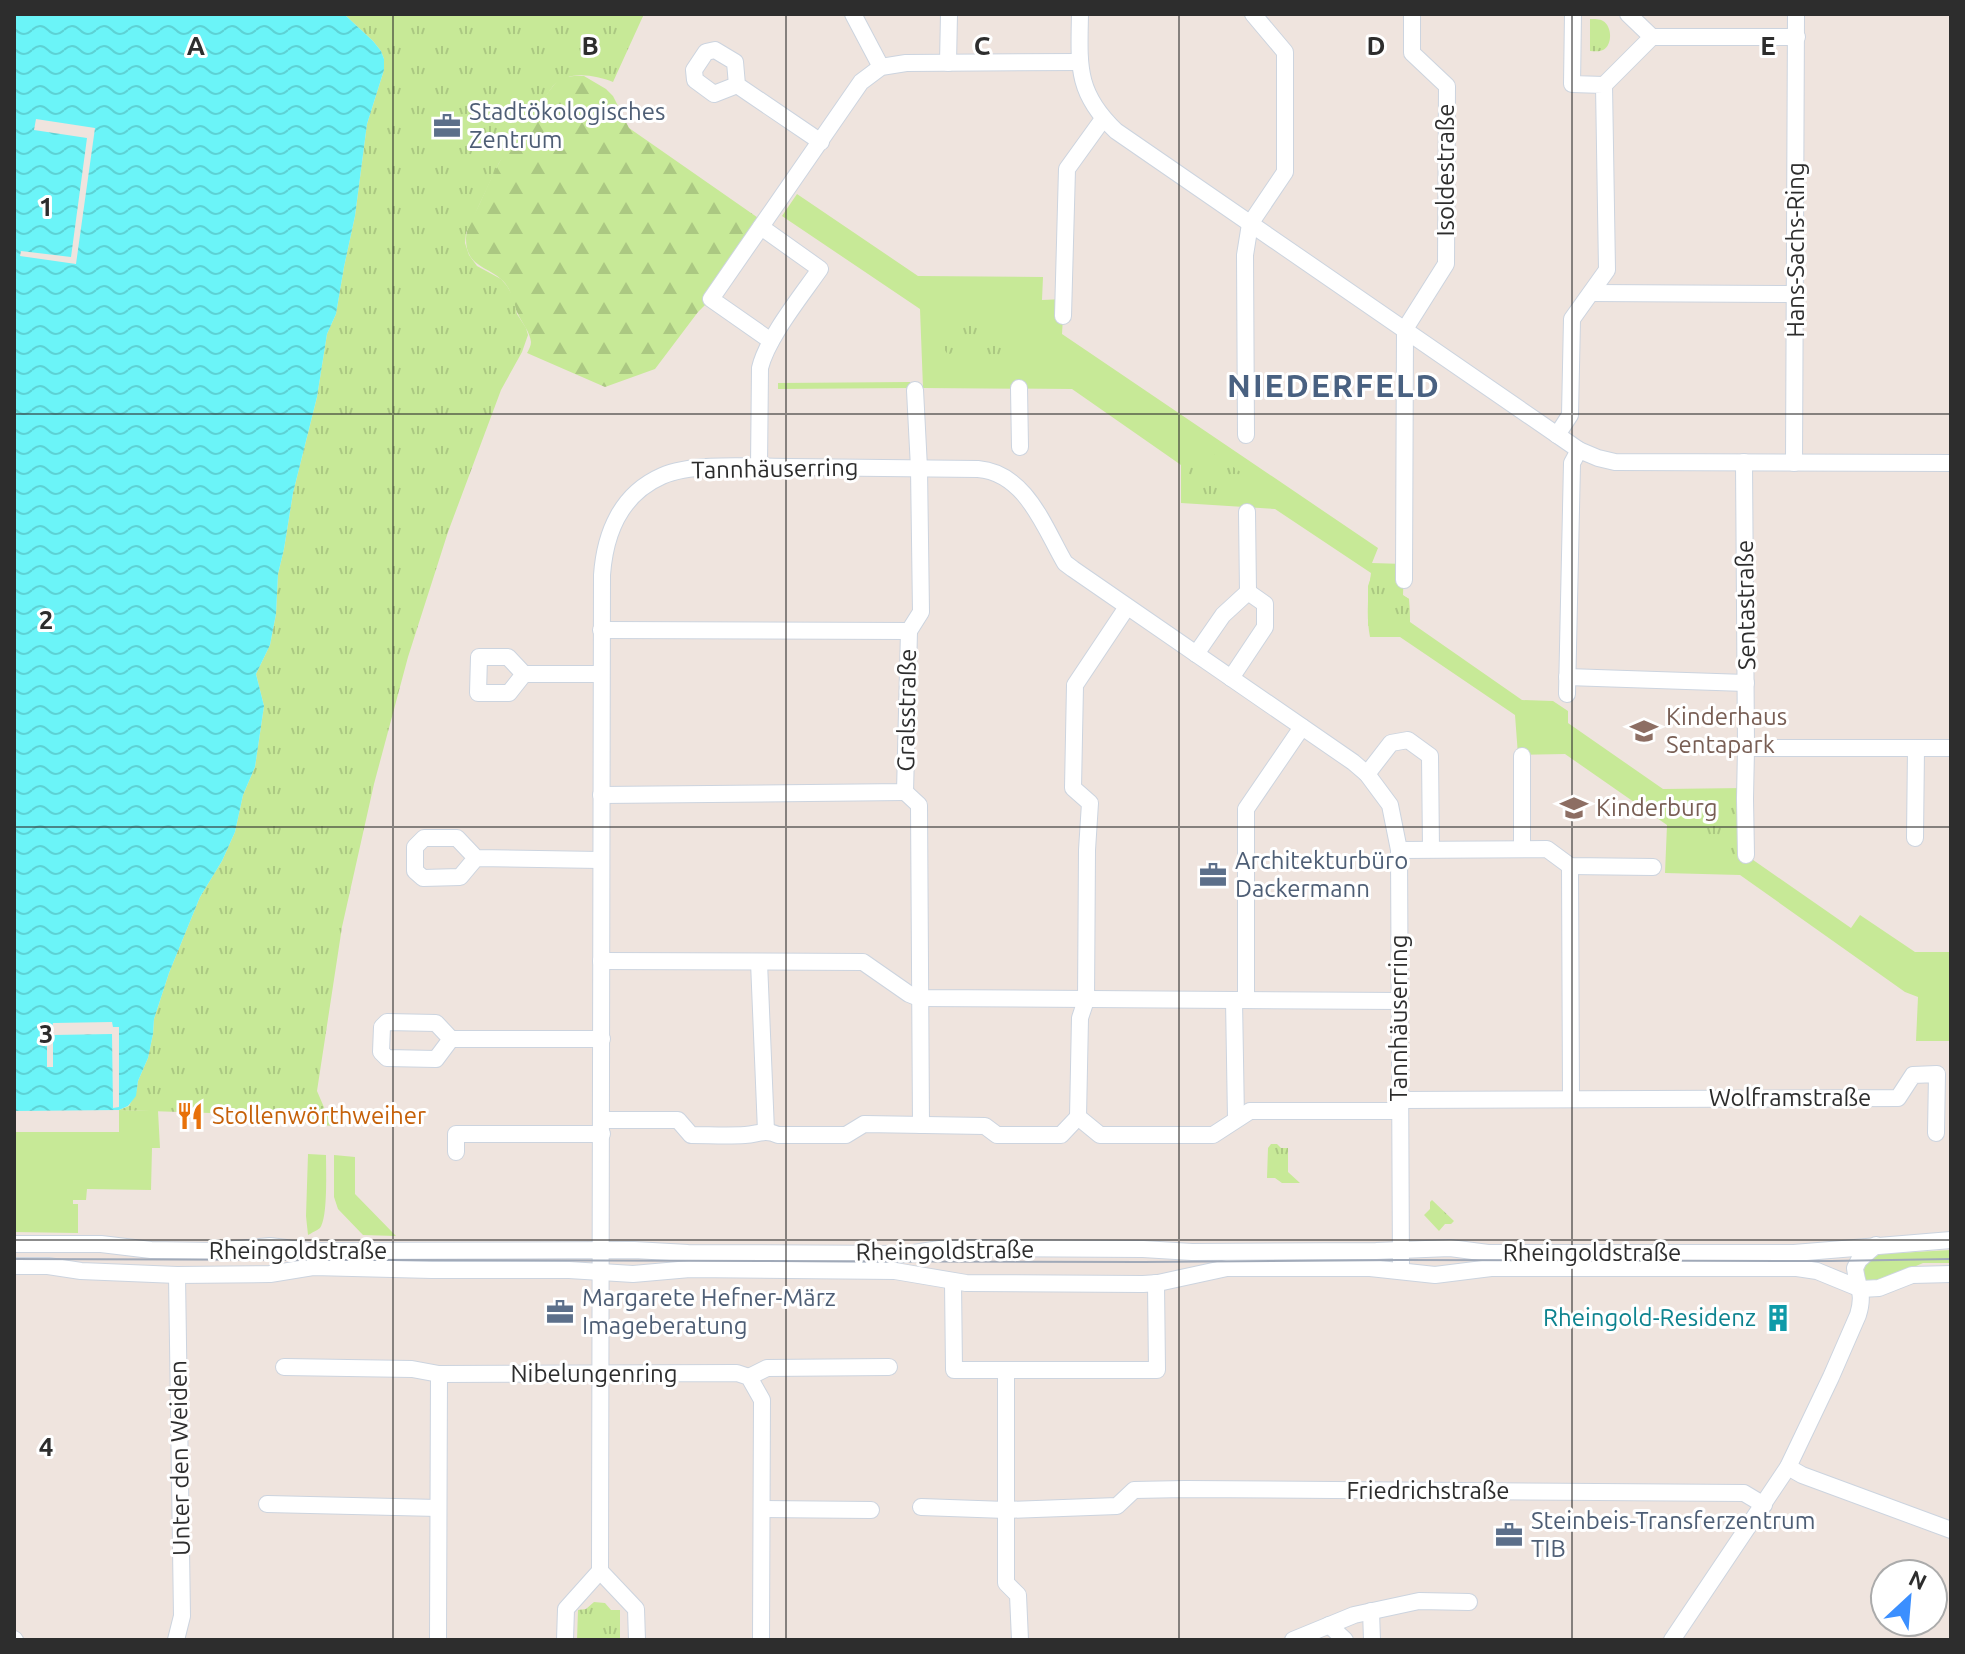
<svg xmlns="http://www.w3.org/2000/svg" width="1965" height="1654" font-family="Ubuntu,sans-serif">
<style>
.grass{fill:#c7e997}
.forest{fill:url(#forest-firs)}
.park{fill:url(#park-tufts)}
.water{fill:url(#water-waves)}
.pier{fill:#efe4de}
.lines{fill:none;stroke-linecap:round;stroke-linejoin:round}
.minor-casing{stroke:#ccd4df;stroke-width:18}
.minor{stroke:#fff;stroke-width:16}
.tram{stroke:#a0a9b8;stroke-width:2}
.grid{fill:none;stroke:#2d2d2d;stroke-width:2;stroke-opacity:0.55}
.labels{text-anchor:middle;stroke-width:6;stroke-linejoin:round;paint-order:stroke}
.service-label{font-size:24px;fill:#4e5e75;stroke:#fff;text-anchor:start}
.street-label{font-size:24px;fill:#2d2d2d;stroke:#fff}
.education-label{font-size:24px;fill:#785e54;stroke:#fff;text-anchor:start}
.food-label{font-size:24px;fill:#c56008;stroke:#fff;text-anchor:start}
.culture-label{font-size:24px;fill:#0d838f;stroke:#fff;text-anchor:end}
.district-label{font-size:32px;font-weight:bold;letter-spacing:2px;fill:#496181;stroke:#fff}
.grid-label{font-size:26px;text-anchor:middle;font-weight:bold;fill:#2d2d2d;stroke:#fff;stroke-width:6;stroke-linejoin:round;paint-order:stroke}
</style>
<defs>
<pattern id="forest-firs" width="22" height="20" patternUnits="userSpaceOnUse" patternTransform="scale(2)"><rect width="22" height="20" fill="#c7e997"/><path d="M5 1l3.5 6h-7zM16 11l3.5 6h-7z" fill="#abc882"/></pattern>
<pattern id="park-tufts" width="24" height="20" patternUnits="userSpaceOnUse" patternTransform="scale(2)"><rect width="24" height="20" fill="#c7e997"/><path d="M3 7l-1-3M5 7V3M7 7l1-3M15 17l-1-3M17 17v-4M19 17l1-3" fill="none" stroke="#abc882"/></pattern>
<pattern id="water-waves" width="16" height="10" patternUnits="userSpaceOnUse" patternTransform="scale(2)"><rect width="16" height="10" fill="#6bf4f8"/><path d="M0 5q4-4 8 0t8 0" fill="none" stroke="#5dd2d5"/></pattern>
</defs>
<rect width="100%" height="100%" fill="#efe4de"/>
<g class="grass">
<path d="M797 194 918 276 1043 277 1042 300 1064 299 1062 334 1378 548 1372 563 1404 564 1403 595 1409 599 1410 622 1522 700 1553 701 1568 711V723L1663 789 1745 788 1746 855 1851 928 1860 915 1915 952H1951V1041H1916L1918 997 1905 992 1740 875 1665 873 1667 825 1565 754 1518 755 1515 715 1400 637H1370C1366 616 1368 594 1371 573L1275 509 1181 503V465L1072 389 923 388 920 309 782 216Z"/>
<polygon points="910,382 910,388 778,389 778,383"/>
<polygon points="119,1110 158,1111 160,1148 152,1148 151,1190 87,1189 86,1200 73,1200 73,1204 78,1204 78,1233 14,1232 14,1132 119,1132"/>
<path d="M308 1154 326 1155C326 1170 328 1218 320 1228 319 1229 310 1234 308 1235L306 1216Z"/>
<polygon points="334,1155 355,1157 355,1194 396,1236 363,1235 338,1209 334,1197"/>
<polygon points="1951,1250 1951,1263 1923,1263 1879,1282 1866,1281 1863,1277 1865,1263 1880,1254"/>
</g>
<path class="forest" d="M574 76H584L606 89 613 96 629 128 764 222 711 299 698 312 655 369 605 387 527 353C529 349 531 346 531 342 530 332 522 323 518 314 512 303 513 291 503 281 488 266 466 267 466 239 466 227 474 215 479 205 486 190 492 175 500 161 516 134 535 110 553 86L560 78Z"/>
<g class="park">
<path d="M344 14H644L613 82C594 75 569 70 553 86L499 163 466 233 465 243 469 255 477 266 501 279 507 286 513 296 517 314 526 328 528 335 522 352 501 390 448 532 408 657 374 784 342 927 317 1091 332 1126 210 1113 119 1110 129 1106 137 1089 138 1081 148 1058 153 1034 154 1019 169 973 200 897 222 861 235 832 243 795 255 767 264 706 256 674 270 645 276 614 278 574 284 549 293 493 317 397 327 334 336 314 344 267 355 216 367 124 384 70V59L381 51 373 41Z"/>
<path d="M1590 19C1594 19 1600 19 1603 21 1612 26 1613 45 1603 50 1599 52 1594 51 1590 51Z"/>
<polygon points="959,323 992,324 1010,359 978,358 972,352 961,353 957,350 948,355 941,344 940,328 951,329"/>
<polygon points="1214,454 1242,473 1243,490 1233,501 1196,499 1189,488 1189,467 1199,467"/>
<polygon points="1371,577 1409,599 1410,622 1368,626 1368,586"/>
<polygon points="1741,802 1746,855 1726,855 1654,807 1657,803"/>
<polygon points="1271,1144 1277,1144 1281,1148 1288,1148 1288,1172 1300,1183 1282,1183 1275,1178 1267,1178 1268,1148"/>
<polygon points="1432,1200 1454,1221 1451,1224 1445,1224 1439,1231 1424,1215 1430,1209 1430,1202"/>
<polygon points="594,1602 605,1603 611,1610 620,1610 620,1640 577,1640 578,1610 586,1609"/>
</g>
<polygon class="water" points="14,14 344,14 373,41 381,51 384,59 384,70 367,124 355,216 344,267 336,314 327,334 317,397 293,493 284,549 278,574 276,614 270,645 256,674 264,706 255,767 243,795 235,832 222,861 200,897 169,973 154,1019 153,1034 148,1058 138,1081 136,1096 128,1106 119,1110 14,1111"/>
<g class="pier">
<polygon points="36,119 95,128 76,264 20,256 21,251 71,257 87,138 34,130"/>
<polygon points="112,1022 113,1027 119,1027 119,1107 113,1108 112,1034 53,1035 53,1067 47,1067 47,1027 52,1027 53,1023"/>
</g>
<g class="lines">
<g class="minor-casing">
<g id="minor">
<polyline points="853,14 881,67"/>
<path d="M1080 14C1079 66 1076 93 1116 131L1579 450 1598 458 1615 462 1951 463"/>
<polyline points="1652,37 1797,37"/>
<polyline points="948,63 949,14"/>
<polyline points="737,85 735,62 715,50 706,52 694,70 695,80 714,94 737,85 821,142"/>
<polyline points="1604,85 1652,37 1628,14"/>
<polyline points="1591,293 1796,294"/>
<polyline points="1063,316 1067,169 1103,119"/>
<polyline points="771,341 711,299 861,82 881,67 906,63 1079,62"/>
<polyline points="1019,388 1020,447"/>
<polyline points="1246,435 1245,255 1250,224 1285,172 1285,52 1253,14"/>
<polyline points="1557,435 1570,415 1572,319 1607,270 1604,85 1572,84 1573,14"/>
<polyline points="1744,462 1746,748 1951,748"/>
<polyline points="1794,463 1796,14"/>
<path d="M759 467 760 368C767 338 802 295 820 269L761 227"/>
<polyline points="1404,580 1405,329 1446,264 1447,86 1412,53 1412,14"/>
<polyline points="909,631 921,612 919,468 915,390"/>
<polyline points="1196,654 1223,615 1248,592 1247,512"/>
<polyline points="524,674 509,693 478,693 479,657 508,657 524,674 601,674"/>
<polyline points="1567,677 1746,683"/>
<polyline points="1231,678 1265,627 1265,604 1248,592"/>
<polyline points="1567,694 1572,463 1579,450"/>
<polyline points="1522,756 1522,849"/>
<polyline points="1367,774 1391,743 1408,740 1430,756 1431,849"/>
<polyline points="905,792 919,805 921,1125"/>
<polyline points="601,795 905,792 909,631 601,630"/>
<polyline points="1915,838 1916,748"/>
<polyline points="1399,850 1547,849 1570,866 1653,867"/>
<polyline points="1746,855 1745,799 1746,748"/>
<polyline points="476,858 460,877 423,878 415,871 415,847 424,838 457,838 476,858 600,860"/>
<polyline points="1570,866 1571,1099"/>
<polyline points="601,961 863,962 909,994 919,998 1400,1001"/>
<polyline points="759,962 766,1131"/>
<polyline points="1234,1000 1236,1119"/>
<polyline points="1246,1000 1246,809 1302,727"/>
<polyline points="451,1039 436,1059 387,1058 381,1052 382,1027 387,1022 436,1023 451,1039 602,1039"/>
<polyline points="1400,1100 1898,1098 1913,1075 1937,1074 1936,1133"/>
<polyline points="1078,1117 1080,1018 1086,1000 1087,850 1090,803 1073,788 1075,685 1127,607"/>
<polyline points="1078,1117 1100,1135 1213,1135 1250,1111 1400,1111"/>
<path d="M602 1120H678L691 1135C709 1135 727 1136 745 1135 759 1134 764 1129 778 1135H846L864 1124 985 1126 997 1135H1061L1078 1117"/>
<polyline points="456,1152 456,1134 602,1134"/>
<polyline points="14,1244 101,1244 151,1250 214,1251 270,1246 309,1251 634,1250 688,1253 907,1254 940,1249 965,1248 1143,1249 1192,1252 1376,1251 1450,1248 1488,1253 1794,1253 1951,1240"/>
<polyline points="14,1266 48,1266 81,1271 177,1275 270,1274 313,1267 432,1270 569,1270 633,1274 690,1269 895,1271 966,1283 1143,1284 1158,1283 1227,1268 1370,1268 1435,1275 1491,1268 1797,1268 1817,1271 1861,1289 1879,1288 1912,1275 1951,1274"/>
<polyline points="953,1282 954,1370 1157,1370 1156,1283"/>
<polyline points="284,1367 412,1369 439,1374"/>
<polyline points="1006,1371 1006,1583 1018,1595 1020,1640"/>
<polyline points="749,1377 767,1368 889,1367"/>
<polyline points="1788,1467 1802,1475 1951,1530"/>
<polyline points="267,1504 438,1508"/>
<polyline points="921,1507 1006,1510 1117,1506 1134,1490 1185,1489 1744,1493 1764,1505"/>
<polyline points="762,1509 871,1510"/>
<polyline points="600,1571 636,1609 637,1640"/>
<polyline points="1371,1611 1372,1640"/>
<polyline points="1329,1625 1345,1640"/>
<polyline points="14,1639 15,1640"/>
<polyline points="176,1640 182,1616 177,1275"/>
<polyline points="438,1640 439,1374 737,1373 749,1377 762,1400 761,1640"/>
<path d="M565 1640 566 1609 600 1571 602 575C605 533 621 494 662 476 693 462 754 467 789 467 852 468 915 468 978 469 1026 473 1044 527 1065 563L1073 569 1353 762 1367 774 1390 805 1399 850 1401 1271"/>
<polyline points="1293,1640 1354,1615 1419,1601 1469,1602"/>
<path d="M1672 1640 1788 1467 1831 1377 1858 1315C1865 1292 1857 1288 1855 1268L1859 1260 1876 1245"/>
</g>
</g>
<use href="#minor" class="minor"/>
<polyline class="tram" points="14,1259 1143,1262 1400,1260 1831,1261 1951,1259"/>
</g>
<path class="grid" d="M393 14V1640M786 14V1640M1179 14V1640M1572 14V1640M14 414H1951M14 827H1951M14 1240H1951"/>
<defs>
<g id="office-bare" transform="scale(2.16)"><path d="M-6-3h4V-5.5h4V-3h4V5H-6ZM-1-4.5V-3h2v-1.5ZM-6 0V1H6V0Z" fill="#5c6f8a" stroke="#fff" stroke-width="2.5" paint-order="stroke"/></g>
<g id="school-bare" transform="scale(2.16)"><path d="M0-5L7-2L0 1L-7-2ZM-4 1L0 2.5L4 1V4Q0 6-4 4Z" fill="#8d6e63" stroke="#fff" stroke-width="2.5" paint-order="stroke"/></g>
<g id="restaurant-bare" transform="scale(2.16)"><path d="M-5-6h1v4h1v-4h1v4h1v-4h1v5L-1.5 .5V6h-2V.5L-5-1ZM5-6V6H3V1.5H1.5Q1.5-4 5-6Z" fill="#e8710a" stroke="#fff" stroke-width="2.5" paint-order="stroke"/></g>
<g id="building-bare" transform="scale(2.16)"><path d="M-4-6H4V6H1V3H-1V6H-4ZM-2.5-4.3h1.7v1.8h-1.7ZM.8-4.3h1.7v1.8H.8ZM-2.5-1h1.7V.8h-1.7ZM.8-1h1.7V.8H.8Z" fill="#0f9aa8" stroke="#fff" stroke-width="2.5" paint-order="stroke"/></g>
</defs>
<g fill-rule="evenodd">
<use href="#office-bare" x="447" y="126"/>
<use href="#school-bare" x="1644" y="731"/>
<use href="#school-bare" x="1574" y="808"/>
<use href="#office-bare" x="1213" y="875"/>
<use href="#restaurant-bare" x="190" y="1116"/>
<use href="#office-bare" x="560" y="1312"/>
<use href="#building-bare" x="1778" y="1318"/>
<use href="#office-bare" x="1509" y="1535"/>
</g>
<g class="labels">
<g class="service-label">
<text x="469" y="120">Stadtökologisches<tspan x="469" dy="28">Zentrum</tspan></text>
<text x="1235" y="869">Architekturbüro<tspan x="1235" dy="28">Dackermann</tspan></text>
<text x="582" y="1306">Margarete Hefner-März<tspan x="582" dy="28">Imageberatung</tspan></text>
<text x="1531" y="1529">Steinbeis-Transferzentrum<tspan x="1531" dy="28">TIB</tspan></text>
</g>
<g class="street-label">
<text transform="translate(1446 170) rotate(-90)" y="8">Isoldestraße</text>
<text transform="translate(1796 250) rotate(-90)" y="8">Hans-Sachs-Ring</text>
<text transform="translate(775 469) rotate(-1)" y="8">Tannhäuserring</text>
<text transform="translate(1746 605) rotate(-91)" y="8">Sentastraße</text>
<text transform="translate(907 710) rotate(-89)" y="8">Gralsstraße</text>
<text transform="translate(1399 1018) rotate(-90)" y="8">Tannhäuserring</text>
<text x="1790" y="1106">Wolframstraße</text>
<text x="298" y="1259">Rheingoldstraße</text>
<text transform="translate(945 1251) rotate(-1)" y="8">Rheingoldstraße</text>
<text x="1592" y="1261">Rheingoldstraße</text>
<text x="594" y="1382">Nibelungenring</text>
<text transform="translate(180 1458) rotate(-91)" y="8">Unter den Weiden</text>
<text x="1428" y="1499">Friedrichstraße</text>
</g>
<g class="education-label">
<text x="1666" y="725">Kinderhaus<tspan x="1666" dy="28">Sentapark</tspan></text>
<text x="1596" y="816">Kinderburg</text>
</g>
<g class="food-label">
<text x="212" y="1124">Stollenwörthweiher</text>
</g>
<g class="culture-label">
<text x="1756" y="1326">Rheingold-Residenz</text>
</g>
<g class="district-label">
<text x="1334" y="397">NIEDERFELD</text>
</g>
</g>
<g class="grid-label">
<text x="196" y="55">A</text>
<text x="590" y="55">B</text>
<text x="982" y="55">C</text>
<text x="1376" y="55">D</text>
<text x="1768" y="55">E</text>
<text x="46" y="216">1</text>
<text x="46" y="629">2</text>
<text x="46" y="1043">3</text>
<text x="46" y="1456">4</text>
</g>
<rect width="1965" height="1654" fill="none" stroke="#2d2d2d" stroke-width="32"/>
<g transform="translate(1909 1598) rotate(26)"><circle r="38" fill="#ffffff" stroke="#ababab" stroke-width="2"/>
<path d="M0-6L14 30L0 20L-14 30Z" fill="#3b8fff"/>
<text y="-12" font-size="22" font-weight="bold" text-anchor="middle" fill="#2d2d2d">N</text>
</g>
</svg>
